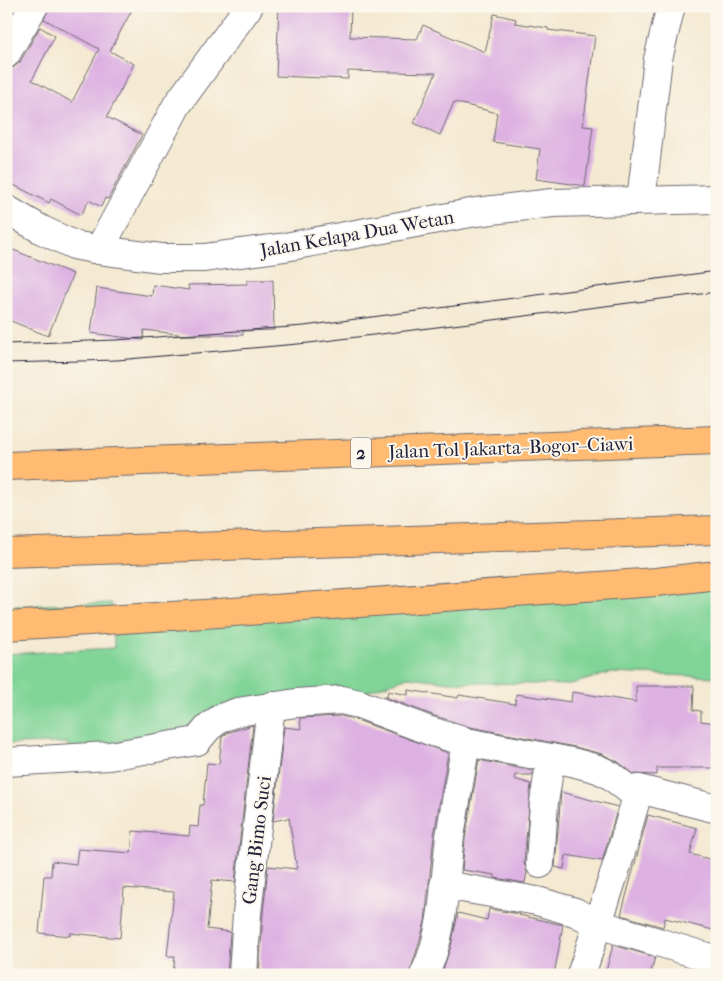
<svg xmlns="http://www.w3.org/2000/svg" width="723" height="981" font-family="'IM FELL French Canon',serif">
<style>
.green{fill:#80d497;stroke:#517b69}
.building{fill:#ddb1e2}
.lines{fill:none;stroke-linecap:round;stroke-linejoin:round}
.minor-casing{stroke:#6c6870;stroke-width:30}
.tertiary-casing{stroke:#6c6870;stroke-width:30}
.motorway-casing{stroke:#6c6870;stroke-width:30}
.minor{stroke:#fff;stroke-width:28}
.tertiary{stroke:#fff;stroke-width:28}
.motorway{stroke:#ffbb71;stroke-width:28}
.tram{stroke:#22223b;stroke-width:1}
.labels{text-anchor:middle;stroke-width:4;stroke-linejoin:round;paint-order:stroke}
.shield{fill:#fbf7ec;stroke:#636270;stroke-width:1}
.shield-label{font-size:18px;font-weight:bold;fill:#22223b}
.street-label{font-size:19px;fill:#22223b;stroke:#fbf7ec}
</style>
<rect width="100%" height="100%" fill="#fbf7ec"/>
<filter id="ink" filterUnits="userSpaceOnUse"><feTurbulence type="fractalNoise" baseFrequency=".02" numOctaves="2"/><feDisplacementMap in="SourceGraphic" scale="10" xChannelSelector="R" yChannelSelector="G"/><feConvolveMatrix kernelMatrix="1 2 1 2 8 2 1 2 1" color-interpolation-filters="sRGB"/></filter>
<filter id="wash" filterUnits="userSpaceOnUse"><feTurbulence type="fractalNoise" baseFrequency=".0096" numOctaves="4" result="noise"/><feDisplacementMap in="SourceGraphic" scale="20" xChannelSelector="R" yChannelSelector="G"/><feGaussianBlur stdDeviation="1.12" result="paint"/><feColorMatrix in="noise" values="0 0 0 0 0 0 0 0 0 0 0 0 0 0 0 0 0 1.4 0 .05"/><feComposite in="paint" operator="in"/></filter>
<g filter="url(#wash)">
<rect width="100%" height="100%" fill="#f4e9d1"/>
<g class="green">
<polygon points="717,574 717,677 610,673 568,685 450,682 408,677 342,700 66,759 68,743 6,744 6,654 114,648 113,617"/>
<polygon points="111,603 113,612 6,617 6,606"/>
</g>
<g id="blocks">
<g class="building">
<polygon points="50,6 134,6 110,51 134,64 107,117 142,135 108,199 105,198 101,207 89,200 81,215 51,199 49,203 6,181 6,74 9,69 14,67 20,62 40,27 55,36 32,80 72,102 99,49 44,19"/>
<polygon points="279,6 351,6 350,37 417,39 423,25 485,52 494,14 516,19 515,23 548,28 548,30 595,36 583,126 593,127 585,186 536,179 540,149 493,142 497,113 454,102 440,135 414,123 436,73 348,71 348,79 276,76"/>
<polygon points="6,247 73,274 48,336 6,319"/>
<polygon points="247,280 273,280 274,330 243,331 243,335 186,335 144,330 143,340 91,333 97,288 152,296 153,285 189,290 188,285 247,284"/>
<polygon points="636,686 694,686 693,710 701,711 701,721 717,723 717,768 657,768 657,775 634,774 617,761 602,754 575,747 470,727 435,716 385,697 387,697 388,691 408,695 408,690 458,698 459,695 515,704 516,694 571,702 572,692 636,702"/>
<polygon points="341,716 354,719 448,753 434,835 425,922 416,953 409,975 259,975 263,914 268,866 297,869 289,818 273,821 284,727 301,729 300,718"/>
<polygon points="253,725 235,882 212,880 207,929 230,932 227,975 173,975 175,956 167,956 174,892 124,888 120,938 70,933 70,936 39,933 44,876 51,876 52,861 76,864 78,849 131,853 133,831 189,836 190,826 198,827 200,805 203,805 207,763 219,764 222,737 229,732"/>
<polygon points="479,760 533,771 532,775 515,775 514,779 531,784 524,863 527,872 525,883 495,878 495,875 462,870 465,839"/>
<polygon points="561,792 618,807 602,861 566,855 564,869 555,867"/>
<polygon points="648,815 697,828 690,854 717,861 717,931 665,918 663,927 621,915"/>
<polygon points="489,909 520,914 519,915 563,925 554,975 441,975 451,946 458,913 487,920"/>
<polygon points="613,945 655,957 650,975 605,975"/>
</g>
</g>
</g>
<g filter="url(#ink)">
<use href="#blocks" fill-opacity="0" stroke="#6c6870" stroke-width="1"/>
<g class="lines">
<g class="minor-casing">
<g id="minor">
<polyline points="6,54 34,6"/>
<polyline points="641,200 658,59 671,6"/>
<polyline points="99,250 177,105 249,6"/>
<polyline points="6,762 109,756 197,741 208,728 221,718 238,712 296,703 342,700 359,704 430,731 466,742 572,762 598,769 610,775 629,790 639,789 619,859 581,975"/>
<polyline points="639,789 717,809"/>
<polyline points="540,864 544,802 551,758"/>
<polyline points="444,885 537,901 575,912 598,924 717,960"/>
<polyline points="243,975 247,913 271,706"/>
<path d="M424 975C445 932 444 883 450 837 455 805 461 773 466 742"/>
</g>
</g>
<g class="tertiary-casing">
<polyline id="tertiary" points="6,209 42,230 74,245 99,250 161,258 204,258 285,247 476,212 552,203 717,199"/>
</g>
<g class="motorway-casing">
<g id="motorway">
<polyline points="6,466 717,440"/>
<polyline points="6,553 717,530"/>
<polyline points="6,626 204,614 656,582 717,575"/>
</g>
</g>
<use href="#minor" class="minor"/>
<use href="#tertiary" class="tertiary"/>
<use href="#motorway" class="motorway"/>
<g class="tram">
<polyline points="6,344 116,340 304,326 717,271"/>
<polyline points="6,363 117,360 309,343 717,292"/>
</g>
</g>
</g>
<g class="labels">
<rect class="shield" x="351" y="437.5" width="20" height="31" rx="4"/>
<g class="shield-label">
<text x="361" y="459">2</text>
</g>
<g class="street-label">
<text transform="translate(357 233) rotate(-10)" y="7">Jalan Kelapa Dua Wetan</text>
<text transform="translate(511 447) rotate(-2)" y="7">Jalan Tol Jakarta–Bogor–Ciawi</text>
<text transform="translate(256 840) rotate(-83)" y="7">Gang Bimo Suci</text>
</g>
</g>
<rect width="723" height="981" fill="none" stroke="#fbf7ec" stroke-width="25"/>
</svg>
